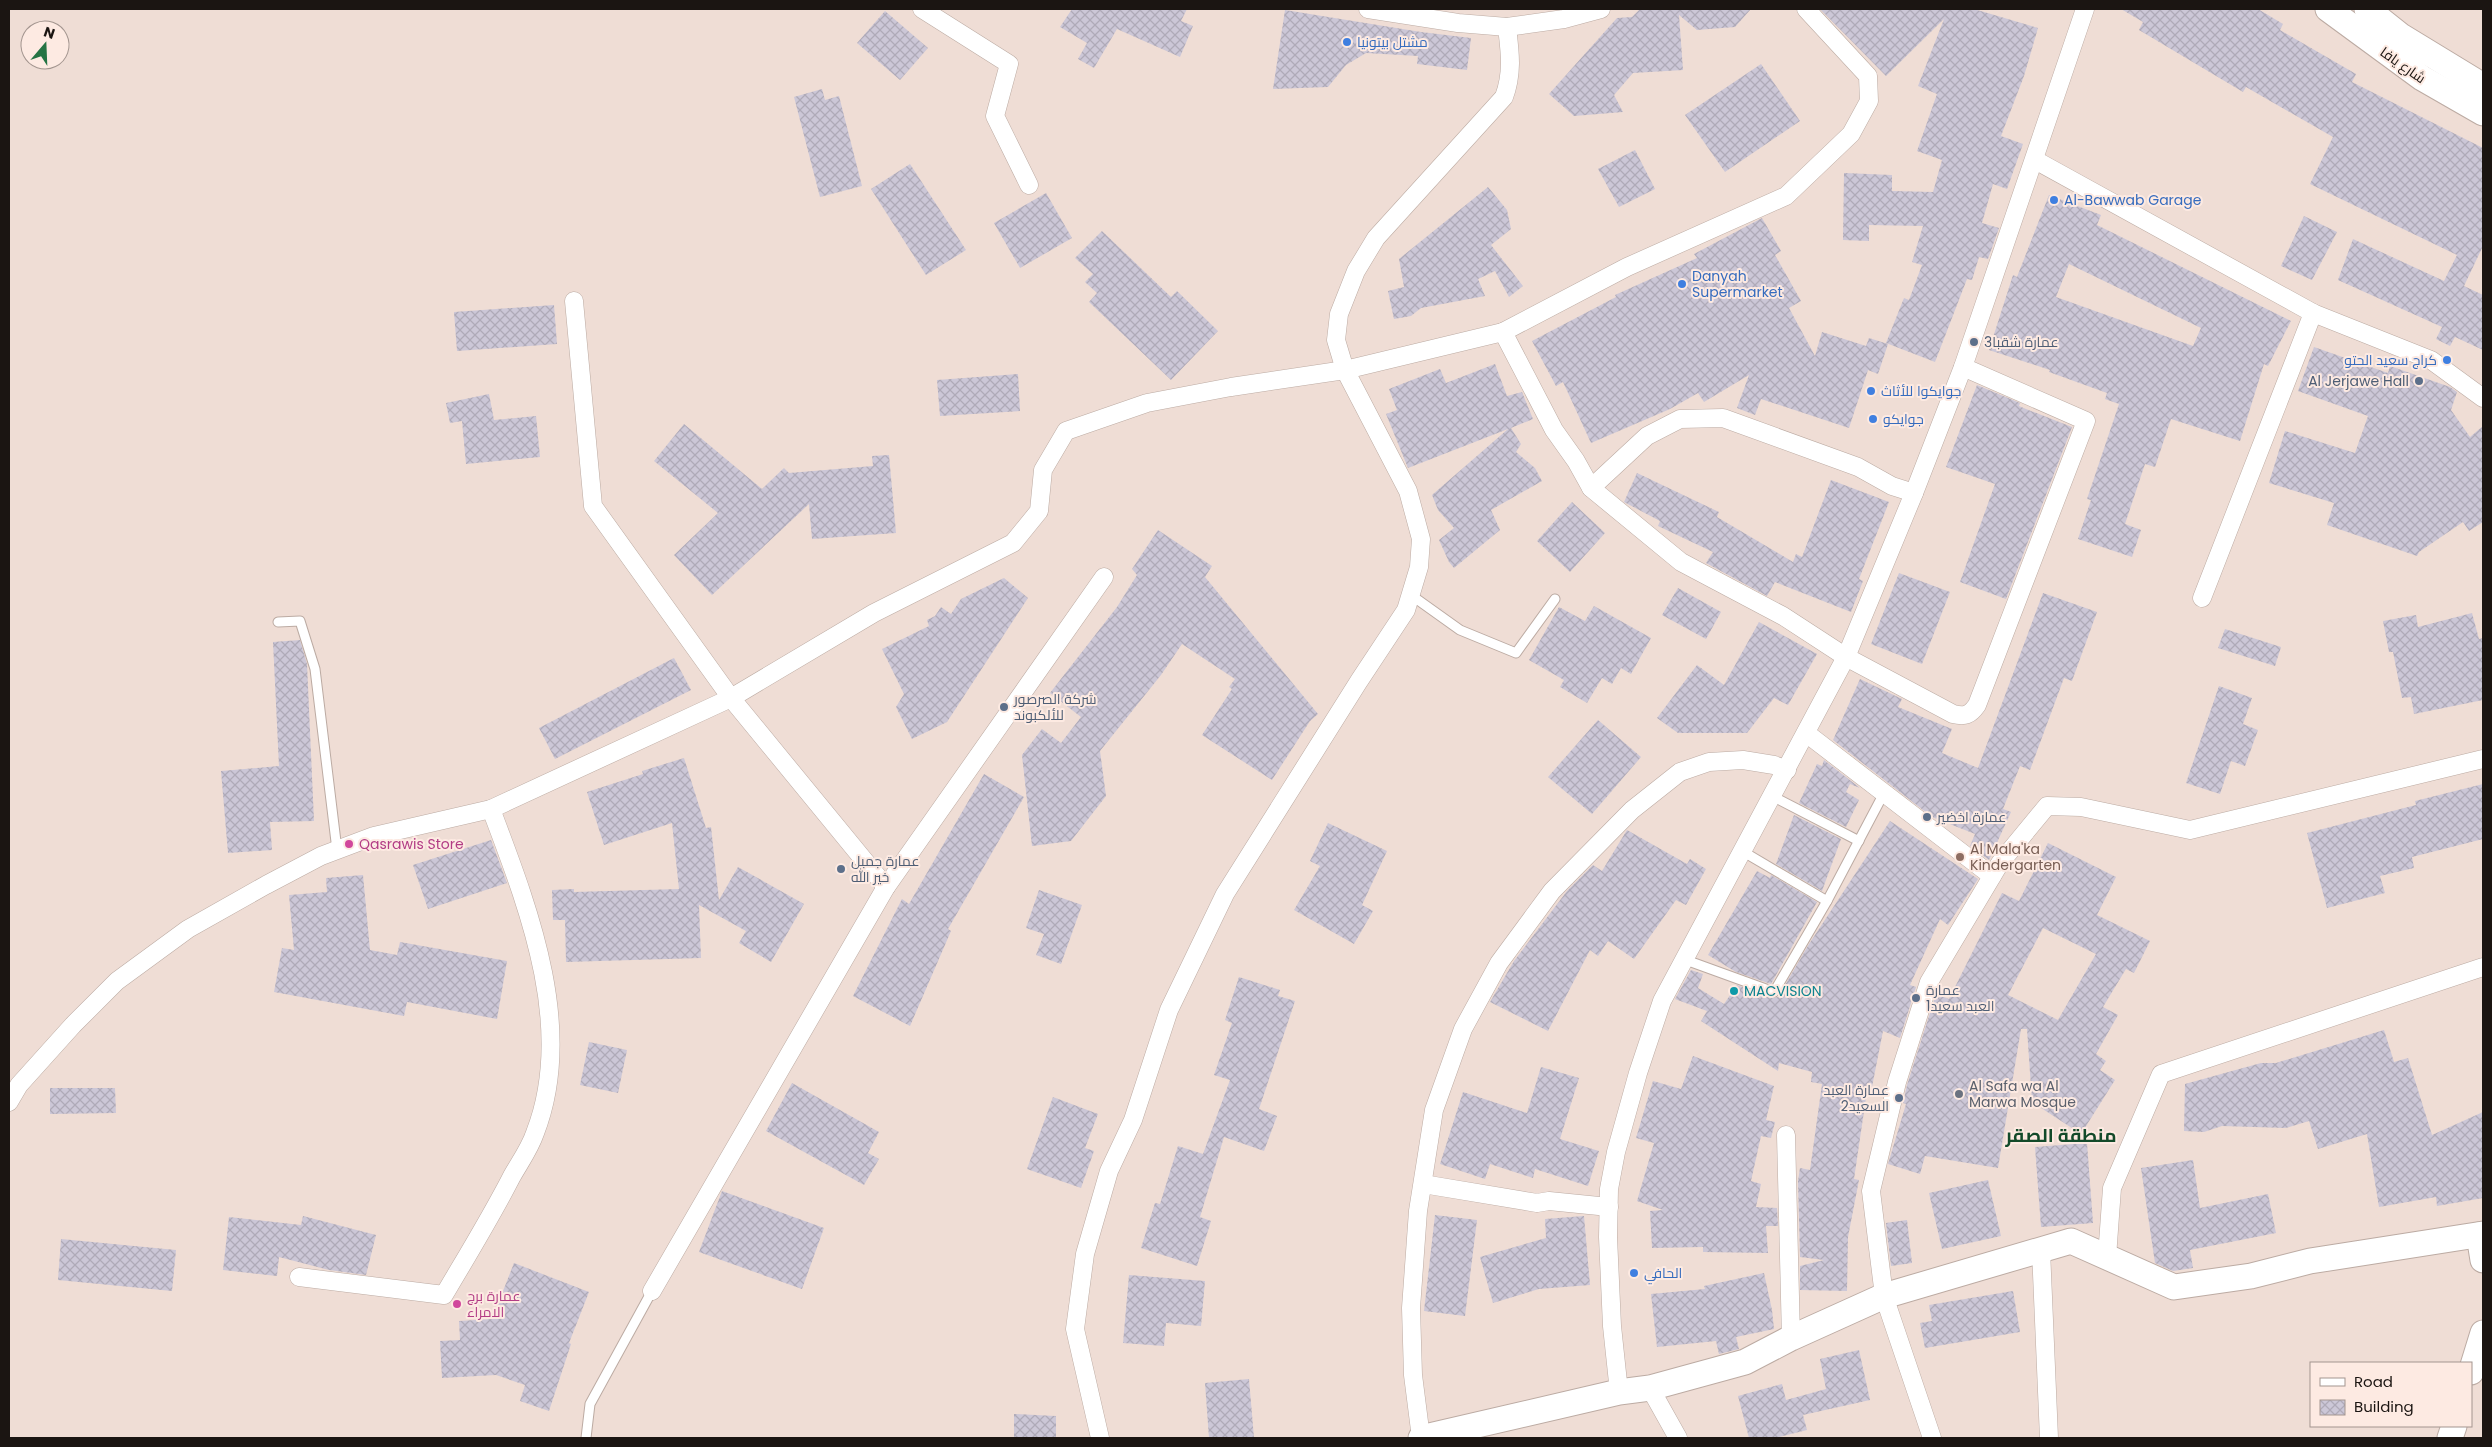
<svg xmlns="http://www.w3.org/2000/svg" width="2492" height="1447" font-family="Poppins,Cairo,sans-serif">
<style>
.building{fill:url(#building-cross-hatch);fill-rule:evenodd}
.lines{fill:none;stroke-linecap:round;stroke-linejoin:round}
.lane-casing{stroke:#bcaba3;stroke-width:11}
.street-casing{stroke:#bcaba3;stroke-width:19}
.secondary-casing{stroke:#bcaba3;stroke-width:27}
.lane{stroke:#fff;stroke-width:9}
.street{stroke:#fff;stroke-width:18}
.secondary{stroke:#fff;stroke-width:25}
.shop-dot{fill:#3f7fe0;stroke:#fdeae2;stroke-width:2}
.service-dot{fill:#5c6f8a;stroke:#fdeae2;stroke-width:2}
.hotel-dot{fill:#d1479c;stroke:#fdeae2;stroke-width:2}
.education-dot{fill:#8d6e63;stroke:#fdeae2;stroke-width:2}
.culture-dot{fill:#0f9aa8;stroke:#fdeae2;stroke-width:2}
.worship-dot{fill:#6b7280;stroke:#fdeae2;stroke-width:2}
.labels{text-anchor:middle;stroke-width:4;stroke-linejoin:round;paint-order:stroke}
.shop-label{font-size:14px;fill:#366cbe;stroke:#fdeae2;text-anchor:start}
.street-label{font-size:14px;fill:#1b1512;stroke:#fdeae2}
.service-label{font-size:14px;fill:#4e5e75;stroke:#fdeae2;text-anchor:start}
.hotel-label{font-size:14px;fill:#b23c85;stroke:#fdeae2;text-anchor:start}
.education-label{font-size:14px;fill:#785e54;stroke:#fdeae2;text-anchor:start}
.culture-label{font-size:14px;fill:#0d838f;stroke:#fdeae2;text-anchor:start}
.worship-label{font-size:14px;fill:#5b616d;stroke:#fdeae2;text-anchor:start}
.district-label{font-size:19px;font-weight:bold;fill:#134a2a;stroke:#fdeae2}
</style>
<defs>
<pattern id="building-cross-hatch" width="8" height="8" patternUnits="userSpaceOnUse" patternTransform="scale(1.25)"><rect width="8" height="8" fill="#ccc7d7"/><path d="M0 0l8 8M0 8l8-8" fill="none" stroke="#afaab8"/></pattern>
</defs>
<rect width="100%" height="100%" fill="#efddd5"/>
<g class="building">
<polygon points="1072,9 1187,9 1181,21 1193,26 1180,57 1117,29 1094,68 1078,59 1087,43 1060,27"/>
<polygon points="1640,9 1751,9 1735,27 1697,30 1679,15 1683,70 1633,73 1614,95 1623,112 1574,116 1549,94 1617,18 1632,17"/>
<polygon points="1820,9 1974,9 2038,28 2024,76 2001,136 2023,144 2007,189 1993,184 1982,223 1999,228 1988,259 1979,257 1972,280 1967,279 1935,362 1886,343 1904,298 1909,300 1922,265 1912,262 1923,226 1869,225 1869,241 1843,240 1844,173 1892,175 1892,191 1933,192 1942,160 1917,151 1937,94 1918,86 1944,19 1886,76"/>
<polygon points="2121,9 2258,9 2283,24 2280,30 2356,74 2352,82 2483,148 2483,246 2464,286 2483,295 2483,350 2455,337 2450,346 2436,339 2442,327 2338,280 2353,239 2444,281 2457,255 2310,184 2333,137 2246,87 2243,92 2139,30 2143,22"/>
<polygon points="1285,10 1421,32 1471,38 1467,70 1417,64 1418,56 1366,53 1346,65 1328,87 1273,89"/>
<polygon points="885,11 928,48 900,80 857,43"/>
<polygon points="1761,64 1800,121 1725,172 1685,115"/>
<polygon points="822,89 825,100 839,96 862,186 820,197 794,97"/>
<polygon points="1635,150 1655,189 1619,207 1598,169"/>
<polygon points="910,164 966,250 926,275 871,189"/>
<polygon points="1488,187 1507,210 1511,229 1491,245 1523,286 1509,297 1495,271 1478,279 1485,296 1421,308 1411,316 1394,319 1388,291 1404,287 1399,259"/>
<polygon points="1046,193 1072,238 1020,268 994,223"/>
<path d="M2049 195 2101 215 2097 225 2291 321 2268 366 2264 364 2240 441 2171 419 2155 467 2145 464 2125 524 2141 530 2132 557 2078 539 2091 500 2087 499 2119 404 2105 399 2107 393 2049 372 2050 370 1989 350 2013 275 2017 277ZM2069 264 2201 328 2193 346 2056 297Z"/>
<polygon points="2304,216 2337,232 2312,280 2281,266"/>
<polygon points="1762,218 1781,251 1775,255 1801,301 1789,308 1815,356 1822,332 1866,346 1869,338 1888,344 1878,374 1868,370 1849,428 1761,399 1755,415 1737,408 1749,375 1704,402 1698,393 1670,409 1591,443 1563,382 1556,386 1532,341 1616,297 1615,295 1697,258 1694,254"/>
<polygon points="1102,231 1171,297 1177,291 1218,331 1171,380 1089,302 1097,293 1085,282 1093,274 1075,258"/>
<polygon points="554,305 557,344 457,351 454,312"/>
<polygon points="2314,347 2388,373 2390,366 2450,387 2457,392 2451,410 2470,437 2483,426 2483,522 2469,531 2463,522 2419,552 2417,556 2327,525 2334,503 2269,483 2285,431 2355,453 2368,416 2298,391"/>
<polygon points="1495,364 1507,396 1522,392 1533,419 1511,428 1521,444 1516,452 1535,468 1542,481 1491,510 1500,530 1454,568 1449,562 1439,540 1454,528 1438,510 1432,495 1508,429 1408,468 1386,414 1397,410 1389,389 1440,369 1446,383"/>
<polygon points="1018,374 1020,411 940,416 937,380"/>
<polygon points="1977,385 2020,403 2019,406 2026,409 2072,427 2006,599 1960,582 1995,484 1946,467"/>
<polygon points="489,394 494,420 536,416 540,457 466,464 462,421 450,423 446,403"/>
<polygon points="684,424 762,489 784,468 789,473 873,466 872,456 889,455 896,533 812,539 809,504 712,595 674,555 718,513 654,461"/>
<polygon points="1637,473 1719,512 1717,517 1793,562 1796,554 1802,557 1831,480 1889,502 1859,579 1863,581 1851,612 1775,582 1767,596 1706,563 1713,552 1658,526 1660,521 1624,502"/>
<polygon points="1572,502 1605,533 1570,572 1537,541"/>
<polygon points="1158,530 1212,566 1205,577 1318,714 1310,721 1272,780 1202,735 1232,689 1229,687 1235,679 1182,644 1161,675 1100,751 1106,796 1071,841 1032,846 1022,755 1042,729 1061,743 1081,717 1050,693 1117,607 1137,575 1132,569"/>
<polygon points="1899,573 1950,592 1922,664 1871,644"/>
<polygon points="1004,578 1028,598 947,722 912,739 896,707 904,694 882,649 929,626 927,620 935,616 941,607 951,614 961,599"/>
<polygon points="1678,588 1721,612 1706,639 1662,615"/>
<polygon points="2043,593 2097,612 2072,681 2064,678 2030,770 2020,766 2003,809 2011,812 1989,860 1970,846 1975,834 1932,817 1833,740 1860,679 1902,699 1898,707 1952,729 1942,753 1978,768"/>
<polygon points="1594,606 1651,638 1631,674 1621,668 1612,684 1602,678 1587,703 1560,687 1564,680 1529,660 1559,607 1585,621"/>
<polygon points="2472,613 2479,639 2483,638 2483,700 2414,714 2411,697 2402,698 2393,652 2389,652 2383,621 2416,615 2418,627"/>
<polygon points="1759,622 1817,654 1788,705 1774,698 1747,733 1678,733 1657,718 1697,665 1724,685"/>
<polygon points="2225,629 2281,647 2275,666 2218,648"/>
<polygon points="300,640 307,664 314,821 270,822 272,850 228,853 221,771 279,766 273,642"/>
<polygon points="674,658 691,690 555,759 539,728"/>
<polygon points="2219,686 2252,698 2243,724 2258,730 2245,766 2231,761 2220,794 2186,783"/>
<polygon points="1598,720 1641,757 1592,814 1548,777"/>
<polygon points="684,758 706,828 711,827 719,900 738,867 804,904 771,962 739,943 746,931 699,905 701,958 566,962 565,920 553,920 552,890 574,889 574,892 679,889 672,823 604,845 587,792 643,774 642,771"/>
<polygon points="1824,760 1860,788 1850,784 1846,792 1859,800 1846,827 1799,803 1817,764 1822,766"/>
<polygon points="984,774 1024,797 948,929 951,931 910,1026 853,996 902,899 909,904"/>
<polygon points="2483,784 2483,839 2412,857 2414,868 2380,876 2385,893 2327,908 2307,833 2416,805 2415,801"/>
<polygon points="1794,815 1841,839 1822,891 1776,864"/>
<polygon points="1890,821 1978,879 1948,925 1940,919 1910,985 1916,987 1900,1038 1883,1031 1871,1092 1867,1091 1854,1179 1859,1180 1848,1237 1847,1291 1800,1290 1800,1266 1824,1260 1800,1257 1798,1181 1800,1168 1810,1170 1822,1084 1811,1082 1812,1072 1779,1063 1778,1071 1701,1021 1707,1011 1675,999 1691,970 1703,974 1698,988 1724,1004 1737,985 1772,998 1778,997 1809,944"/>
<polygon points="1328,823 1387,851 1362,905 1373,911 1354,944 1294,910 1320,866 1310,861"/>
<polygon points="1627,830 1687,864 1690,859 1706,869 1686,905 1676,900 1634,959 1608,941 1598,956 1590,950 1548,1031 1490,1002 1514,961 1567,891 1593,865 1602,871"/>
<polygon points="491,840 507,883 428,909 413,865"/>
<path d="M2048 843 2116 877 2097 915 2150 941 2134 973 2126 969 2103 1007 2118 1015 2096 1054 2106 1061 2100 1070 2115 1080 2081 1134 2032 1102 2027 1029H2021L1998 1168 1925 1156 1920 1174 1888 1164 1906 1104 1903 1103 1907 1085 1936 994 1949 999 2002 893 2019 901ZM2043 928 2096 954 2058 1020 2008 995Z"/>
<polygon points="1757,871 1770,878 1771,875 1817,902 1771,984 1736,972 1708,955"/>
<polygon points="363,875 370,950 397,955 400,942 507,961 497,1019 407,1002 404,1016 274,992 282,948 294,950 289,895 327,892 326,878"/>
<polygon points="1039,890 1082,905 1061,964 1036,955 1044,934 1026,928"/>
<polygon points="1239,977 1280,990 1278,996 1295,1001 1259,1109 1277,1116 1264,1151 1224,1137 1200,1217 1211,1221 1197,1266 1141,1248 1155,1203 1160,1204 1178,1146 1203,1154 1230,1080 1214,1075 1232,1023 1225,1020"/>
<polygon points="2384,1030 2394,1062 2408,1058 2432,1135 2483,1112 2483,1198 2437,1206 2436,1197 2379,1207 2367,1134 2318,1149 2309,1121 2286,1128 2222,1126 2204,1132 2184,1131 2185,1084 2261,1063 2276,1063"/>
<polygon points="589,1042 627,1050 618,1093 580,1085"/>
<polygon points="1693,1056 1774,1086 1766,1120 1775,1122 1771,1138 1761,1136 1751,1181 1761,1184 1756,1207 1777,1208 1778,1226 1766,1226 1768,1253 1703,1252 1703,1247 1652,1248 1650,1211 1663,1210 1637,1201 1654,1143 1636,1138 1653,1081 1681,1089"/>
<polygon points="1541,1067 1579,1078 1560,1139 1599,1151 1588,1186 1535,1169 1533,1178 1490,1164 1485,1179 1440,1164 1463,1092 1527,1113"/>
<polygon points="792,1083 879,1132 868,1153 879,1159 864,1185 766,1131"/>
<polygon points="50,1088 115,1088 116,1113 50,1114"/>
<polygon points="1053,1097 1098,1114 1085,1148 1094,1151 1081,1188 1027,1169"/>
<polygon points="2087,1143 2093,1223 2041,1227 2035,1147"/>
<polygon points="2193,1160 2200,1208 2268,1194 2276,1233 2190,1250 2193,1268 2173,1271 2155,1263 2141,1168"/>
<polygon points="1988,1180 2001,1236 1942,1249 1929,1193"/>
<polygon points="722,1191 824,1228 802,1289 699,1252"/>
<polygon points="1435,1215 1477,1220 1465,1316 1424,1311"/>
<polygon points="303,1216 376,1235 366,1275 329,1270 279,1257 277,1276 223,1270 229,1217 301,1225"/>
<polygon points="1584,1216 1590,1285 1539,1289 1493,1303 1480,1257 1546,1238 1545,1219"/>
<polygon points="1907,1220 1912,1263 1891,1266 1886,1223"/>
<polygon points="61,1239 176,1250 172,1291 58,1280"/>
<polygon points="514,1263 589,1292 569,1343 571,1344 549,1411 520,1401 525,1385 496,1375 442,1378 440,1341 460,1340 459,1321 492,1319"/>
<polygon points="1764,1273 1772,1310 1774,1329 1736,1337 1739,1349 1719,1354 1716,1341 1657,1347 1651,1294 1705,1289 1704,1286"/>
<polygon points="1129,1275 1205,1281 1201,1326 1166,1323 1164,1346 1123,1343"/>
<polygon points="2013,1291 2020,1332 1925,1348 1920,1323 1932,1321 1929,1305"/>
<polygon points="1859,1350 1870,1400 1803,1415 1807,1430 1775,1438 1749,1438 1738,1396 1782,1384 1786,1400 1826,1389 1820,1359"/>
<polygon points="1249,1379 1254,1438 1209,1438 1205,1383"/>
<polygon points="1014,1414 1056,1416 1056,1438 1014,1438"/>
</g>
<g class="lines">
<g class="lane-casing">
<g id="lane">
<polyline points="1411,595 1460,630 1516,653 1555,599"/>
<polyline points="278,622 300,621 315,669 337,850"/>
<polyline points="1772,796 1859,841"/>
<polyline points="1742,851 1827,901"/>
<polyline points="1683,959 1774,992 1827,901 1884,793"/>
<polyline points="586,1438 590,1404 652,1291"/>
</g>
</g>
<g class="street-casing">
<g id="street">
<polyline points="922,9 1009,64 995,116 1029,185"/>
<polyline points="1368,9 1458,23 1507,27 1564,19 1601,9"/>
<path d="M1806 9 1868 76 1869 101 1851 134 1786 196 1627 267 1503 332 1554 430 1576 461 1591 488 1681 562 1783 616 1846 657 1953 714C1965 717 1970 715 1977 705L2086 421 1963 367"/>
<polyline points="2035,160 2313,313 2431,360 2483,398"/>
<polyline points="574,301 593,506 731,698 886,887"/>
<polyline points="1591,488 1647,436 1680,419 1723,418 1858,467 1892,486 1914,493"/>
<polyline points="2202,598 2313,313"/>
<polyline points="1806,733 1992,876"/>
<polyline points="9,1102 19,1085 73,1025 117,981 188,929 266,885 321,856 374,836 491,809 731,698 874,613 1013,543 1039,511 1043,470 1066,431 1147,403 1231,387 1345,370 1503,332"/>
<polyline points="1786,1135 1791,1338"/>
<polyline points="1423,1184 1537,1203 1549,1201 1609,1207"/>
<polyline points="2041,1250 2049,1438"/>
<polyline points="2107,1257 2112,1188 2161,1074 2483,967"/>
<path d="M299 1277 444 1295C467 1256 491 1217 512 1176 520 1162 530 1148 535 1133 576 1028 528 907 491 809"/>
<polyline points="652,1291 886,887 1104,577"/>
<polyline points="1650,1388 1678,1438"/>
<polyline points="1619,1392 1612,1326 1608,1237 1609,1189 1616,1152 1638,1073 1662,1001 1846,657 1914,493 1963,367 2085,9"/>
<path d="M1100 1438 1075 1329 1085 1254 1109 1171 1133 1120 1169 1010 1225 894 1359 681 1406 610 1419 567 1421 539 1408 491 1345 370 1336 340 1339 314 1356 271 1376 238 1504 97C1513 73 1510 52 1507 27"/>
<polyline points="1421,1438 1413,1375 1411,1308 1418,1211 1434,1110 1463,1029 1499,963 1552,891 1632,810 1680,772 1709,762 1743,760 1774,765 1787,770"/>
<polyline points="1932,1438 1884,1296 1871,1191 1897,1082 1929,982 2000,863 2047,806 2081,807 2190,830 2483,759"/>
</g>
</g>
<g class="secondary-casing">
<g id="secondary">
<polyline points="2328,9 2422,78 2483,113"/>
<polyline points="2367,9 2401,36 2483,86"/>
<polyline points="2479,1235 2483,1260"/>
<polyline points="2471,1372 2483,1333"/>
<polyline points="1421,1438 1619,1392 1650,1388 1745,1362 1791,1338 1884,1296 2071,1241 2174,1287 2251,1276 2310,1261 2483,1234"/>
<polyline points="2450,1438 2454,1426"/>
</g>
</g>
<use href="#lane" class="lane"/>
<use href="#street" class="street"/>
<use href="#secondary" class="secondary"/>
</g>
<g class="shop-dot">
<circle cx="1347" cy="42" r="5"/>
<circle cx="2054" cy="200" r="5"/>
<circle cx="1682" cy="284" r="5"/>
<circle cx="2447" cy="360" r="5"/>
<circle cx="1871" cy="391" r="5"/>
<circle cx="1873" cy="419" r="5"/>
<circle cx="1634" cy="1273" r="5"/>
</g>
<g class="service-dot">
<circle cx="1974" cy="342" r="5"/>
<circle cx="2419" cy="381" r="5"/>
<circle cx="1004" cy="707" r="5"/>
<circle cx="1927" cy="817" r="5"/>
<circle cx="841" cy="869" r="5"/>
<circle cx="1916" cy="998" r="5"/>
<circle cx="1899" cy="1098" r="5"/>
</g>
<g class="hotel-dot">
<circle cx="349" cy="844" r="5"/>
<circle cx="457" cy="1304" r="5"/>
</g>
<circle class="education-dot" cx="1960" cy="857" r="5"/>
<circle class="culture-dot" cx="1734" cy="991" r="5"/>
<circle class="worship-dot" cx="1959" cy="1094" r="5"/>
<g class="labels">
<g class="shop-label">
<text x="1357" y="47">مشتل بيتونيا</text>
<text x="2064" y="205">Al-Bawwab Garage</text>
<text x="1692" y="281">Danyah<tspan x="1692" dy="16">Supermarket</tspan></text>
<text x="2437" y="365" text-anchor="end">كراج سعيد الحتو</text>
<text x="1881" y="396">جوايكوا للأثاث</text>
<text x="1883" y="424">جوايكو</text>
<text x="1644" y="1278">الحافي</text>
</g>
<g class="street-label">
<text transform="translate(2403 65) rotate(35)" y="5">شارع يافا</text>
</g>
<g class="service-label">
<text x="1984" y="347">عمارة شقبا3</text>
<text x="2409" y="386" text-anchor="end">Al Jerjawe Hall</text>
<text x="1014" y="704">شركة الصرصور<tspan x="1014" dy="16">للألكبوند</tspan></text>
<text x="1937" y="822">عمارة اخضير</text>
<text x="851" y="866">عمارة جميل<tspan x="851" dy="16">خير الله</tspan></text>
<text x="1926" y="995">عمارة<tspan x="1926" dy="16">العبد سعيد1</tspan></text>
<text x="1889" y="1095" text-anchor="end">عمارة العبد<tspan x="1889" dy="16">السعيد2</tspan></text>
</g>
<g class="hotel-label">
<text x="359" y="849">Qasrawis Store</text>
<text x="467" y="1301">عمارة برج<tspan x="467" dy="16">الامراء</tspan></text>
</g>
<g class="education-label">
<text x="1970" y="854">Al Mala'ka<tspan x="1970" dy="16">Kindergarten</tspan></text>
</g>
<g class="culture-label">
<text x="1744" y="996">MACVISION</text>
</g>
<g class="worship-label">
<text x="1969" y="1091">Al Safa wa Al<tspan x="1969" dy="16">Marwa Mosque</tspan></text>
</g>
<g class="district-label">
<text x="2061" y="1142">منطقة الصقر</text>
</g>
</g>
<rect width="2492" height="1447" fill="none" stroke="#1b1512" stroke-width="20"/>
<rect x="2310" y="1362" width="162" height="65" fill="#fdeae2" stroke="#a3958f"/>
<rect x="2320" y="1378" width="25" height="8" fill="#ffffff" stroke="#a3958f"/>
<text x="2354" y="1387" font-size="15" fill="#1b1512">Road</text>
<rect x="2320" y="1400" width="25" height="15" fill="url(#building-cross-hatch)" stroke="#a3958f"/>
<text x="2354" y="1412" font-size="15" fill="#1b1512">Building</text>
<g transform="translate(45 45) rotate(19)"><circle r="24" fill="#fdeae2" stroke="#a3958f"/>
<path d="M0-4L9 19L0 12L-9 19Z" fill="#257444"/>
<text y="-8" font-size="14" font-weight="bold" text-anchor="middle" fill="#1b1512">N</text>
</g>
</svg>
